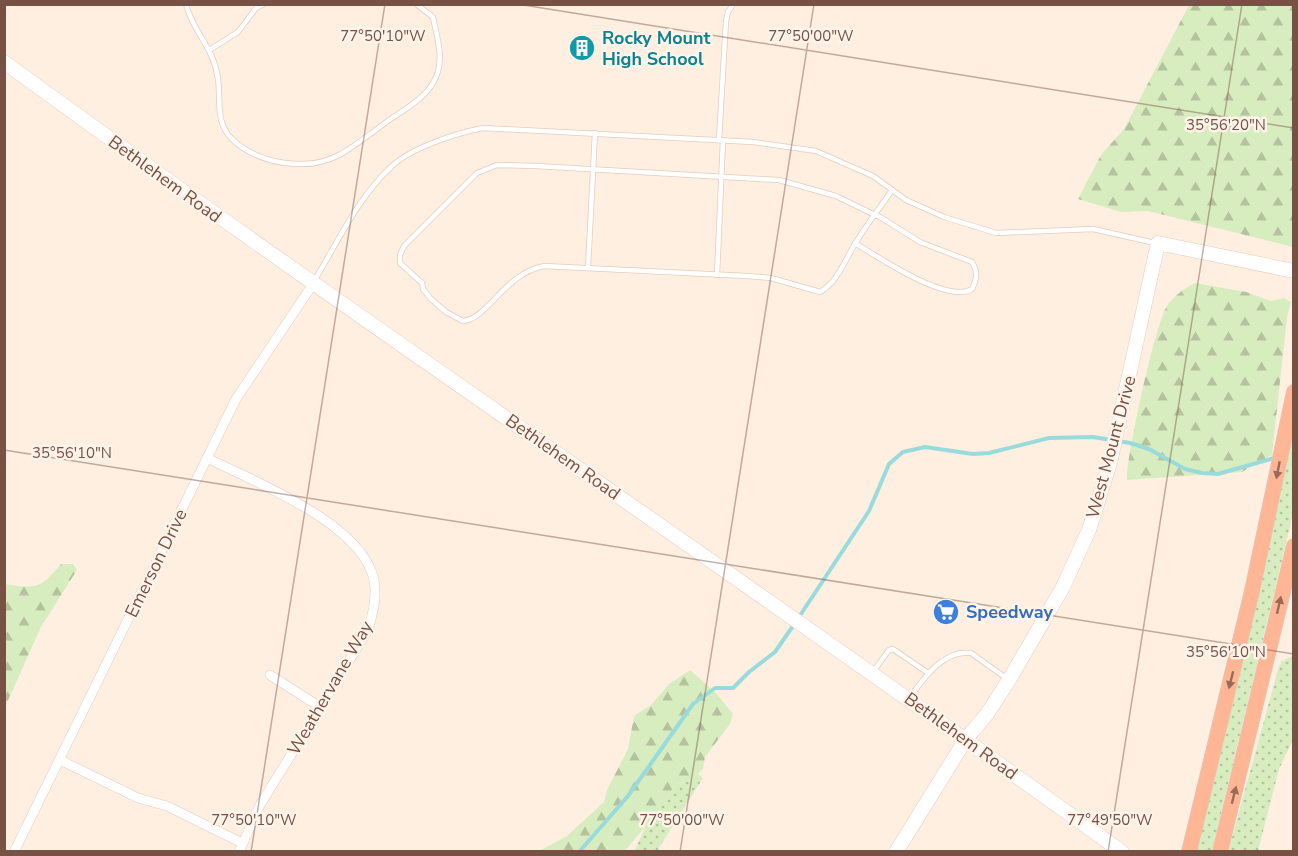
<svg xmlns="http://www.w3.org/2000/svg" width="1298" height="856" font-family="'Nunito Sans',sans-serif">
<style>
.grass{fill:url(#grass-dots)}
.forest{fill:url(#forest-firs)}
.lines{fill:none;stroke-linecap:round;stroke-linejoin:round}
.stream{stroke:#99dbdd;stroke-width:4}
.service-casing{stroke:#e6ccbe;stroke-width:6}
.minor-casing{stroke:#e6ccbe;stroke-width:10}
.secondary-casing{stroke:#ebcbbc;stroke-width:15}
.trunk-casing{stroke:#d9cecb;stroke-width:16}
.service{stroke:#fff;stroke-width:4.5}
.minor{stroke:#fff;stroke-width:9}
.secondary{stroke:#fff;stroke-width:14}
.trunk{stroke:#ffb695;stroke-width:15}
.oneway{fill:#9a6a59}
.ticks{fill:none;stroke:#785145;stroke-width:1.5;stroke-opacity:0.45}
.labels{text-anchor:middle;stroke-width:5;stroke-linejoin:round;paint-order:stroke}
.culture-label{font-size:18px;font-weight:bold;fill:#0d838f;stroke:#fff4ea;text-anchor:start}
.street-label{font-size:18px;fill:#785145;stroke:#fff4ea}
.shop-label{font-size:18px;font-weight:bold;fill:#366cbe;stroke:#fff4ea;text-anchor:start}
.ticks-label{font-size:15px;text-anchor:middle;fill:#785145;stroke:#fff4ea;stroke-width:5;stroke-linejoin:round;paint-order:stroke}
</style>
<defs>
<pattern id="grass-dots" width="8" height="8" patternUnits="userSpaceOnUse" patternTransform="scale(1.5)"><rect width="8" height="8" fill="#d8edbf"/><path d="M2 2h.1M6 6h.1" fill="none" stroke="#b4c29d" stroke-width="1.8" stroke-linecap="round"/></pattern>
<pattern id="forest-firs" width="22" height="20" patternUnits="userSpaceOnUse" patternTransform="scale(1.5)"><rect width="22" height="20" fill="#d8edbf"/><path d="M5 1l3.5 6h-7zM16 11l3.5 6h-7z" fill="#b4c29d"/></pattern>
</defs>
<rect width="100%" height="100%" fill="#feefe1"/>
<g class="grass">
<polygon points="1293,428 1293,514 1212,851 1196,852 1262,576"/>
<polygon points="1293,656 1293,740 1279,769 1258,851 1228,852 1279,666 1282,661"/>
<polygon points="698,774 703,778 657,851 634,852 648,821 665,802 675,784 691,781"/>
</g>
<g class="forest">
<polygon points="1189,5 1293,5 1293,247 1148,211 1121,212 1078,199 1101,155 1124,129"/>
<path d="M1195 283 1246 292 1271 301 1284 298 1291 302 1287 317 1272 455 1242 472 1127 480C1126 458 1155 324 1167 306 1173 296 1185 288 1195 283Z"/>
<path d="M61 564H73L77 570 41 627 5 707V584C37 589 40 589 61 564Z"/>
<polygon points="690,670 716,693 733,714 730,724 705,757 703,769 691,781 675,784 665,802 625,851 539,851 567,836 604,802 607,790 628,749 634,716 651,705 669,684"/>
</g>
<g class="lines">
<g class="stream">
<polyline points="799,617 869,511 889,464 903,452 925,447 973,454 989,453 1049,438 1093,437 1130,443 1149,449 1185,469 1202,473 1218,474 1274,458"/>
<polyline points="579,852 628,796 693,704 715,688 733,688 749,672 775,652 795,623"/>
</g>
<g class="service-casing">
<g id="service">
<path d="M186 4C192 31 214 47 218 79 221 100 215 123 232 139 258 164 307 172 339 155 356 146 372 132 388 121 402 111 424 99 433 83 446 62 437 38 433 17L416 4"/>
<polyline points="211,49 238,32 256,8 264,4"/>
<polyline points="719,140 726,21 728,12 733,4"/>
<path d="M855 243C878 257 947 304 972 289 977 279 978 272 972 262L920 242 880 217 875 215 836 196 779 180 536 166 497 165 477 173 404 246 400 255V263L422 283 423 289 430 298 446 312 463 321C488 319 505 273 544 266L747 276 771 278 820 292C837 283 845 260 855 244 866 225 880 208 892 190"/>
<polyline points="588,268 595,133"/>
<polyline points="717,275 723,140"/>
<path d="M314 281C337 244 358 197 391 167 410 148 457 133 483 128L753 142 816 151 873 176 906 200 944 217 996 233 1093 229 1155 243"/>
<polyline points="873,672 889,650 893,649 928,673"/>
<path d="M910 697C924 678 944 649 971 653L1006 678"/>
</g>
</g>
<g class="minor-casing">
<g id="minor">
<path d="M207 458C255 482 362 523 374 580 377 598 373 613 368 630L260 805 239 852"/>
<polyline points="270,675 320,707"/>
<polyline points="60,760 138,798 167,806 242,843"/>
<polyline points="14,852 236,399 313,284"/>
</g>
</g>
<g class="secondary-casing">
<g id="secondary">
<path d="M4 62C373 331 752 584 1122 852"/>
<polyline points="896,852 966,739 987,714 1009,680 1063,587 1089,530 1110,463 1158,243 1294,271"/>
</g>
</g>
<g class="trunk-casing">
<g id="trunk">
<polyline points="1189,852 1252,591 1294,392"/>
<polyline points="1220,852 1294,546"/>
</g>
</g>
<use href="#service" class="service"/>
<use href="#minor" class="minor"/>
<use href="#secondary" class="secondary"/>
<use href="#trunk" class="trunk"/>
</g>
<defs><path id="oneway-solid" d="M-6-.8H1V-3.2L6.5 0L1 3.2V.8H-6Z" transform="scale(1.5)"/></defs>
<g class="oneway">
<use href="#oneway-solid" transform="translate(1278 470) rotate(101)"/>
<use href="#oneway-solid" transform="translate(1279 605) rotate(-77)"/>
<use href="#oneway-solid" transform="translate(1231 680) rotate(104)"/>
<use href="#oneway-solid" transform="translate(1234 795) rotate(-76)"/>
</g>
<path class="ticks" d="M517 4 1294 128M4 450 1294 654M251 852 385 4M680 852 814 4M1108 852 1242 4"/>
<defs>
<g id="building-disc" transform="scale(1.35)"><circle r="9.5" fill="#0f9aa8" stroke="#fff4ea"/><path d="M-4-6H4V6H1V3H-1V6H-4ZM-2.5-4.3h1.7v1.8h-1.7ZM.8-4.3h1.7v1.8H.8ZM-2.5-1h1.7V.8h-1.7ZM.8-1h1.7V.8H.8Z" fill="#fff"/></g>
<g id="supermarket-disc" transform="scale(1.35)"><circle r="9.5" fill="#3f7fe0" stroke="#fff4ea"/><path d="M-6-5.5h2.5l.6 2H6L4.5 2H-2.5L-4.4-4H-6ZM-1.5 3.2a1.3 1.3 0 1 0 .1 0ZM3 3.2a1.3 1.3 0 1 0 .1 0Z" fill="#fff"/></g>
</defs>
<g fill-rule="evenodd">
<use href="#building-disc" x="582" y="48"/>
<use href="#supermarket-disc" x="946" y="612"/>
</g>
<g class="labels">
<g class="culture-label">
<text x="602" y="44">Rocky Mount<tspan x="602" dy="21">High School</tspan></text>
</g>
<g class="street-label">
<text transform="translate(165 179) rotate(36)" y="6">Bethlehem Road</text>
<text transform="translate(1111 447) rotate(-75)" y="6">West Mount Drive</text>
<text transform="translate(563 457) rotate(35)" y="6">Bethlehem Road</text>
<text transform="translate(156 563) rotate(-64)" y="6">Emerson Drive</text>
<text transform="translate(330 688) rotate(-60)" y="6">Weathervane Way</text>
<text transform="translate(961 736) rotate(36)" y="6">Bethlehem Road</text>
</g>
<g class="shop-label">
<text x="966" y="618">Speedway</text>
</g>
</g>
<g class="ticks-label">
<text x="383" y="41">77°50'10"W</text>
<text x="811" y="41">77°50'00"W</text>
<text x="1226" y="130">35°56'20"N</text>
<text x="72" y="458">35°56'10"N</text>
<text x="1226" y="657">35°56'10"N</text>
<text x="254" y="825">77°50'10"W</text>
<text x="682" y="825">77°50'00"W</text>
<text x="1110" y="825">77°49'50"W</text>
</g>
<rect width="1298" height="856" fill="none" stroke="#785145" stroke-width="12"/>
</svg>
